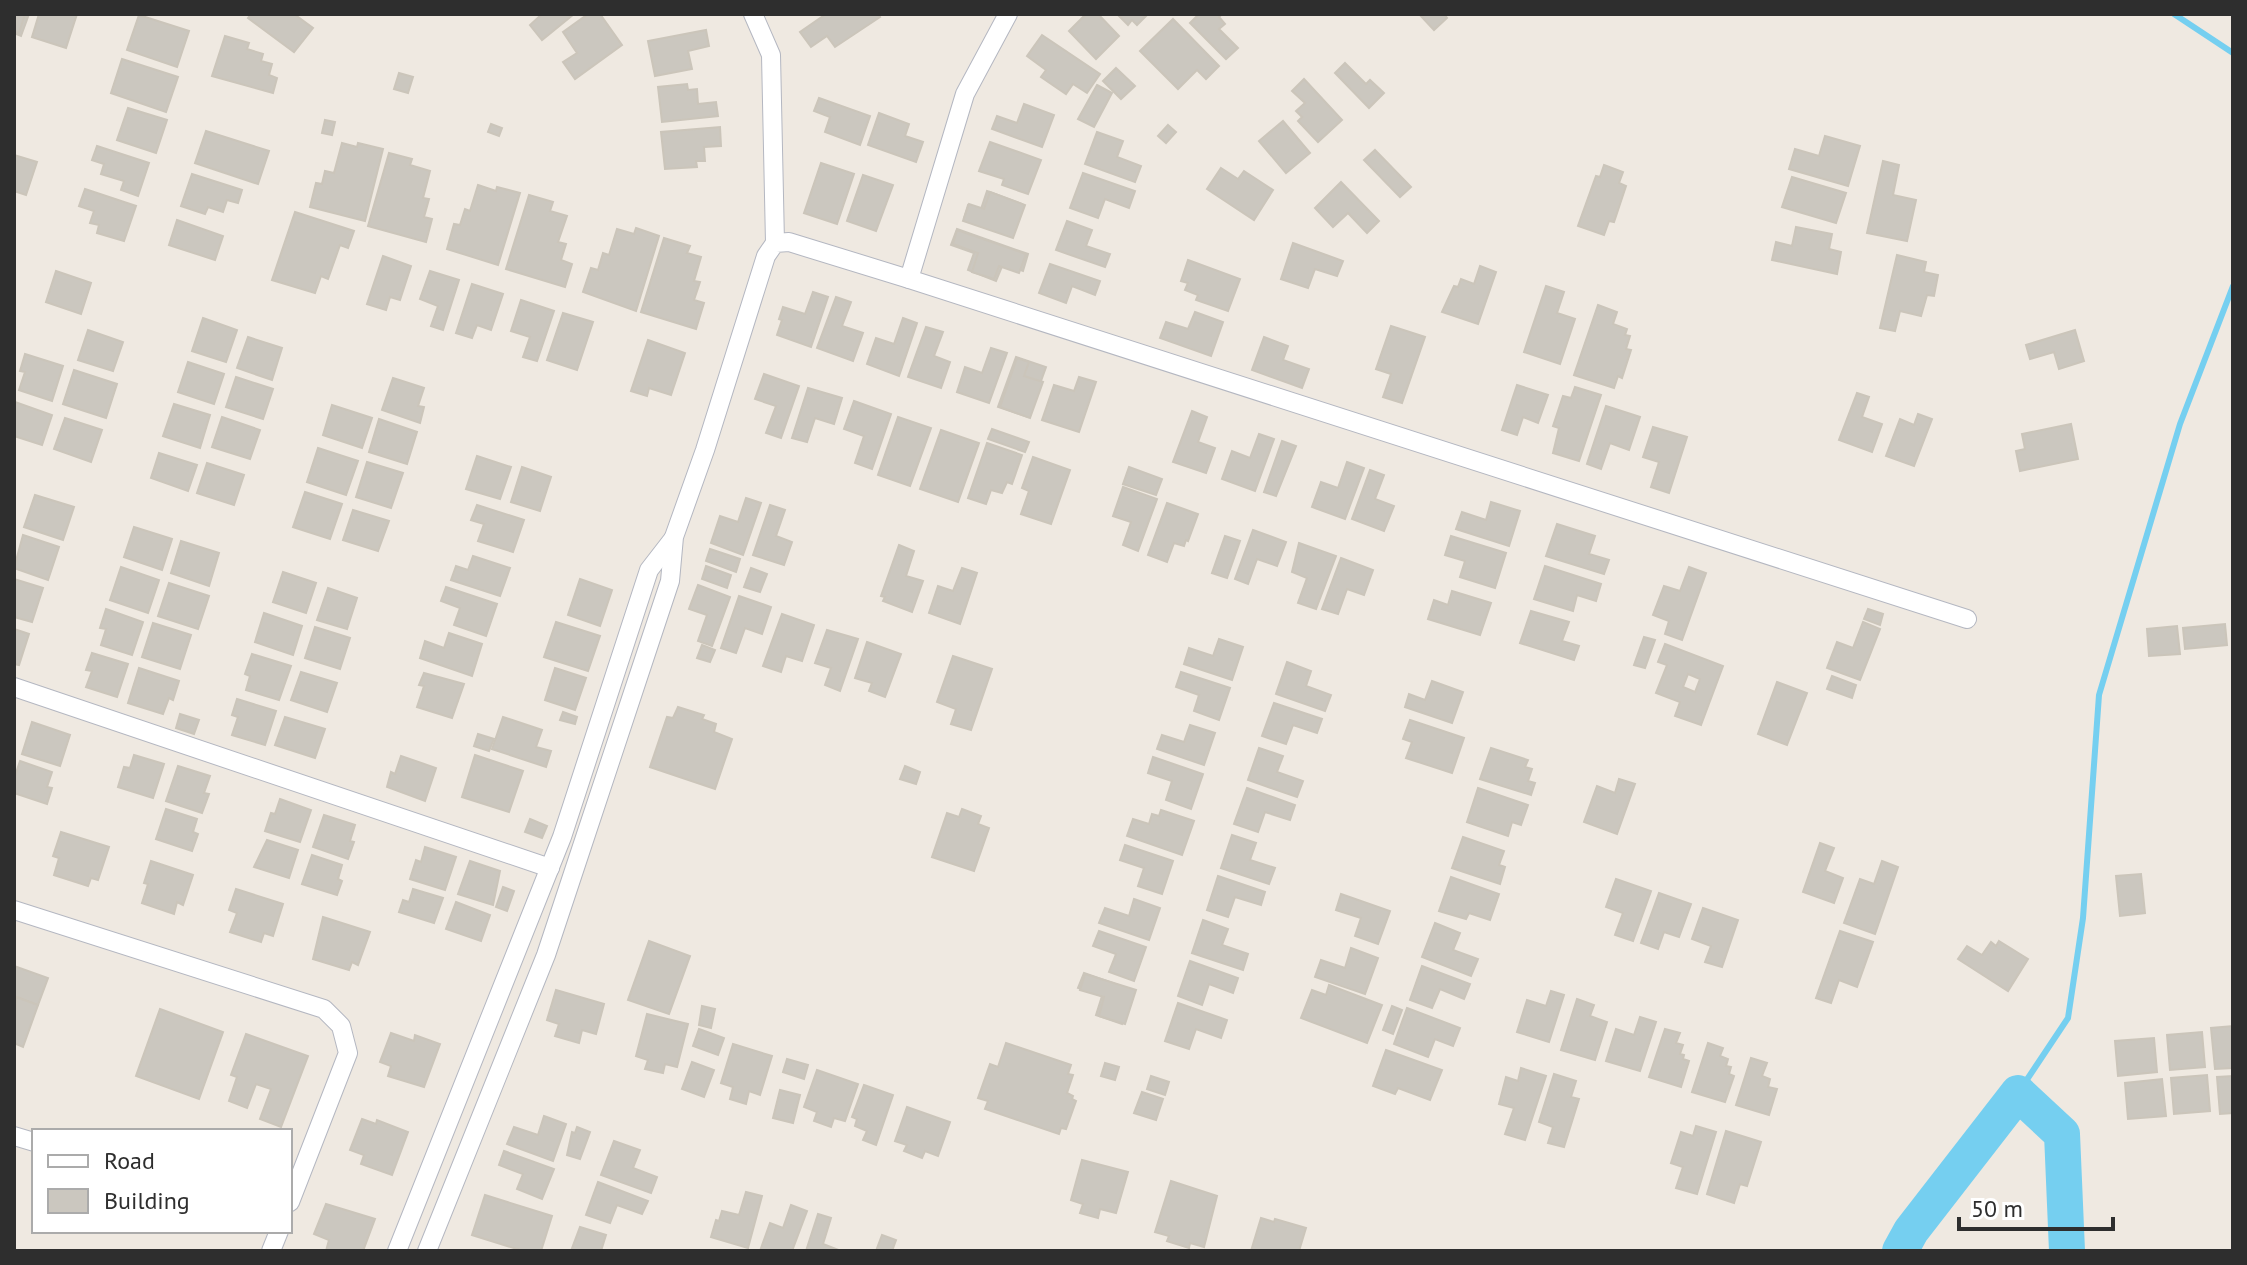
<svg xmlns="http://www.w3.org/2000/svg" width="2247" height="1265" font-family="'PT Sans',sans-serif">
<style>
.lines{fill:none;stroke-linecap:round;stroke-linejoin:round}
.stream{stroke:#75cff0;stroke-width:6}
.river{stroke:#75cff0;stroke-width:36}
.building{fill:#cbc7bf;stroke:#cbc5ba;stroke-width:2;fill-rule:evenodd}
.street-casing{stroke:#b4b7c1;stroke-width:20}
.street{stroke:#fff;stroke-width:18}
</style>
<rect width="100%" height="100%" fill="#efe9e1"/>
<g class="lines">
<g class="stream">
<polyline points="2174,14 2233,53"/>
<polyline points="2018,1093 2068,1018 2083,918 2099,695 2180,424 2233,286"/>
</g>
<polyline class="river" points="1900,1251 1911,1231 2018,1093 2062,1134 2067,1251"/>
</g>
<g class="building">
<polygon points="14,14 29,14 21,36 14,33"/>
<polygon points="14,14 25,14 19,33 14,32"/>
<polygon points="39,14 77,14 66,48 32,37"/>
<polygon points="251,14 294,14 313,28 294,52 248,18"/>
<polygon points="542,14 574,14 542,40 530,25"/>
<polygon points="588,14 600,14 622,45 575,79 563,62 577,53 563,32"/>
<polygon points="826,14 878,14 880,17 835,47 827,36 811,47 800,32"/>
<polygon points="1086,14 1098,14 1119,36 1096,59 1069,31"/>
<polygon points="1117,14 1148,14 1137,25 1132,20 1128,25"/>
<polygon points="1199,14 1222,14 1219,17 1225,24 1219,29 1238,48 1226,59 1190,23"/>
<polygon points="1419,14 1444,14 1447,18 1434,30"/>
<polygon points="139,15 189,31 177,67 127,50"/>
<polygon points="1173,19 1219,66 1206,79 1197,70 1178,89 1140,51"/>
<polygon points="706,30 709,46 688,51 692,69 655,76 648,41"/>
<polygon points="1042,35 1100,74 1087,93 1073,84 1066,94 1041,77 1046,70 1027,56"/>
<polygon points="225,36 249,43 247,49 263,54 261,61 272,64 269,75 277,78 273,93 212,76"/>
<polygon points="122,59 178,77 166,112 111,93"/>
<polygon points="1345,63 1366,84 1370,80 1384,93 1369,108 1335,73"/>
<polygon points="1116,68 1135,86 1121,99 1103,81"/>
<polygon points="399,73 413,77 408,93 394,89"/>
<polygon points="1304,79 1342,120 1318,142 1298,121 1302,117 1296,111 1305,103 1292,91"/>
<polygon points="687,84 688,90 697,89 698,104 716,102 718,116 662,122 658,87"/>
<polygon points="1097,85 1112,93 1094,127 1078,119"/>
<polygon points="819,98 870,116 860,145 825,132 830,117 814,111"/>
<polygon points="1024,104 1054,115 1042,147 992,129 997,116 1017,123"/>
<polygon points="128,108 167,120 156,153 117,140"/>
<polygon points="879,113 909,124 905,136 923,142 916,162 868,145"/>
<polygon points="325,120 335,122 332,135 322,133"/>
<polygon points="1283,121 1310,153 1286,173 1259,141"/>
<polygon points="491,124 502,128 499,136 488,132"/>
<polygon points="1168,125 1176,132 1166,143 1158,136"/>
<polygon points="720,127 721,146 704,147 705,161 696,161 697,167 665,169 661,132"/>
<polygon points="206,131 269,151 258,184 195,163"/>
<polygon points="1097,132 1123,141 1117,157 1141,166 1135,182 1085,164"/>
<polygon points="1825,136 1860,146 1848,186 1789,169 1795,149 1819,156"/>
<polygon points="990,142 1041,160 1028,194 1002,185 1004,179 979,171"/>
<polygon points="342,143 357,147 358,143 383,149 365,221 310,207 316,183 322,184 325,171 334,173"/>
<polygon points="97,146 149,163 138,196 121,190 124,181 101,174 104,164 92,160"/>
<polygon points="1375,150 1411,187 1400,197 1364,160"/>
<polygon points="389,153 412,159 410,165 430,171 423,198 429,199 424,217 432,219 426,242 368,226"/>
<polygon points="14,155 37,162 26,195 14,191"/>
<polygon points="1883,161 1899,165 1893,195 1916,200 1907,241 1867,233"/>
<polygon points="821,163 854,174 837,224 804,213"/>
<polygon points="1604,165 1623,172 1619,183 1626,186 1614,222 1609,221 1604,235 1578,226 1596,176 1600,177"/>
<polygon points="1221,168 1238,179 1244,171 1273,190 1254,220 1207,189"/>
<polygon points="1083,173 1135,191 1129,208 1105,199 1098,218 1070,208"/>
<polygon points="192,174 242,190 238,203 227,200 223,212 208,207 205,214 181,206"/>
<polygon points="863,175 893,185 876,231 847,221"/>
<polygon points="1792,177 1846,193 1836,223 1782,207"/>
<polygon points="1341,182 1379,221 1367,233 1348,213 1333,227 1315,208"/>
<polygon points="478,185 496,191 497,187 520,193 498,265 447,249 454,224 460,225 465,209 470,211"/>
<polygon points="85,189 136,206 124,241 97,233 99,225 90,223 94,211 79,206"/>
<polygon points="987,191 1022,204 1011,234 964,218 968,205 981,209"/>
<polygon points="990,192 1025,205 1013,238 963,221 969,204 984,209"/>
<polygon points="529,195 553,202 550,211 567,216 558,242 566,244 561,260 572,264 565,287 506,269"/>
<polygon points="295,212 354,231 348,248 340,245 328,279 321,276 315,293 272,280"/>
<polygon points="177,220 223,236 215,260 169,245"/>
<polygon points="1067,221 1092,230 1086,246 1110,254 1105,267 1056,250"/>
<polygon points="1796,227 1832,234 1829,249 1841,252 1837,274 1772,260 1776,242 1792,246"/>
<polygon points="636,228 659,236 636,311 583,292 591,268 598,270 603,253 609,255 617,229 634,234"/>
<polygon points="957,229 1028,254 1023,271 1003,264 996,281 968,270 974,253 951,245"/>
<polygon points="957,230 1026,254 1019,273 999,266 994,279 972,272 978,253 953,244"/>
<polygon points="664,238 690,246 687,253 701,257 694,281 700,282 694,300 704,303 696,329 641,312"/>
<polygon points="1293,243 1343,261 1337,276 1315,269 1308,288 1281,279"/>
<polygon points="1897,255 1926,262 1924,272 1938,275 1934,296 1927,295 1921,316 1900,311 1895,331 1880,328"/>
<polygon points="383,256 411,266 400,300 390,297 386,310 367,304"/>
<polygon points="1188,260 1240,279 1228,311 1196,300 1198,295 1185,290 1188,283 1181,281"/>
<polygon points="1050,264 1100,281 1095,295 1072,286 1066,303 1039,293"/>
<polygon points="1480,266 1496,272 1478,324 1442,312 1454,286 1458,287 1461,279 1474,284"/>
<polygon points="56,271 91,283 81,314 46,302"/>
<polygon points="430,271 459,280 443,330 431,326 438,306 420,299"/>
<polygon points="472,284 503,294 491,330 477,325 472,338 456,333"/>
<polygon points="1546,286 1564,292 1557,313 1575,319 1560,364 1524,352"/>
<polygon points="813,292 828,297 811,347 777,335 782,320 779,319 783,307 805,314"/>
<polygon points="836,297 851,302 842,326 863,333 853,361 817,348"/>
<polygon points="521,300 554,311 537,361 523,357 530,337 511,331"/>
<polygon points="1598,305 1617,312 1613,324 1627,329 1625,335 1630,336 1626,349 1631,350 1622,378 1618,376 1614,388 1574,375"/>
<polygon points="1195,312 1223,322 1211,356 1160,338 1166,322 1188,329"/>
<polygon points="563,313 593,322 577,370 547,360"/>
<polygon points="203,318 237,330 226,362 192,351"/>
<polygon points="903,318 917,323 899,376 867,364 876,338 894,344"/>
<polygon points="1391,326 1425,337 1402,403 1383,397 1391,374 1376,369"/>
<polygon points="926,327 943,332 934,356 950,362 941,388 908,377"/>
<polygon points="88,330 123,342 113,371 78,360"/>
<polygon points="2075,330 2084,361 2059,369 2054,352 2030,359 2026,345"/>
<polygon points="248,337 282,348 272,380 237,368"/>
<polygon points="1264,337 1288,346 1283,360 1309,369 1302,388 1252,370"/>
<polygon points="648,340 685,353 671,395 649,388 647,396 631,391"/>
<polygon points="991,348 1007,353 989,403 957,392 965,367 982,373"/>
<polygon points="25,354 63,366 52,401 19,390 25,372 20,371"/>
<polygon points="1016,357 1046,367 1028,417 998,407"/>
<polygon points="1017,358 1029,362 1024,376 1043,382 1030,418 1000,407"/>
<polygon points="188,362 224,374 214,404 178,392"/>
<polygon points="74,370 117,384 106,418 63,404"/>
<polygon points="764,374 799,386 781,438 766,433 776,406 755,399"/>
<polygon points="236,377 273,389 263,419 226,407"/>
<polygon points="1079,377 1096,382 1079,432 1042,420 1054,385 1074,391"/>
<polygon points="393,378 424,388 418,406 424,407 420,423 382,410"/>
<polygon points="1517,385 1548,395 1538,423 1523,417 1517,435 1502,430"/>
<polygon points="1575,387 1601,395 1579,461 1553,453 1559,428 1553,426 1563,396 1571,398"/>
<polygon points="808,388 842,398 834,424 815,418 807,442 792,438"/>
<polygon points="1857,393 1869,397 1862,417 1882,424 1872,452 1839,440"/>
<polygon points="854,401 891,414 872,469 855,463 864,436 844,429"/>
<polygon points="15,402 52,415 42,445 14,436"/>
<polygon points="174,404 210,415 200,448 163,436"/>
<polygon points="332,405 372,418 362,448 323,435"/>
<polygon points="1606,406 1640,417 1629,450 1610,443 1601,469 1587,464"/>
<polygon points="1192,411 1207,417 1198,442 1215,448 1206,473 1173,462"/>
<polygon points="1918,414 1932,419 1914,466 1886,456 1900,419 1914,425"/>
<polygon points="222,417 260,430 250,459 212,447"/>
<polygon points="898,417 931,428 910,486 878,475"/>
<polygon points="65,418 102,430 91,462 54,449"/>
<polygon points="379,419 417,432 407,464 369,452"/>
<polygon points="2071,424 2078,459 2020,471 2016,451 2025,449 2022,434"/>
<polygon points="1653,427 1687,437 1669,493 1651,487 1659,462 1643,457"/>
<polygon points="992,429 1029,442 1025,452 988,439"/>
<polygon points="941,430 979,443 958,502 920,489"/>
<polygon points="1259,434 1274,439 1255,491 1222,479 1232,451 1250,458"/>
<polygon points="1282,441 1296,446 1276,496 1264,492"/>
<polygon points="987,443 1022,455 1012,484 1007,482 1002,493 991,490 986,504 968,498"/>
<polygon points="318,448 358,461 346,495 307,482"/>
<polygon points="159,453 197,465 188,491 151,478"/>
<polygon points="477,456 511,467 500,499 466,489"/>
<polygon points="1033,457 1070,470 1051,524 1021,514 1029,491 1022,488"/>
<polygon points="367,462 403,473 391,508 356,497"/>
<polygon points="1347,462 1364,468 1345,519 1312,507 1321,482 1338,488"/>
<polygon points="207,463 244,475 234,505 197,493"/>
<polygon points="522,467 551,477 540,511 511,502"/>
<polygon points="1129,467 1162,479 1156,495 1123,484"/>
<polygon points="1370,470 1384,475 1375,499 1394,506 1384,531 1352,519"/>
<polygon points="1123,487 1157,499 1138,551 1123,545 1131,522 1113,516"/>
<polygon points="305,492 342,504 330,539 293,527"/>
<polygon points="35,495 74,507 63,540 24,527"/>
<polygon points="746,498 761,503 743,555 711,543 720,516 738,522"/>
<polygon points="1491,502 1520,511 1509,546 1456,529 1462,512 1486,520"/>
<polygon points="1167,503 1198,514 1188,541 1186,540 1184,546 1174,543 1167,562 1148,555"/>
<polygon points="477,505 524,520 513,552 478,541 484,524 471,520"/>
<polygon points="770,505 785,510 776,536 792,542 784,565 753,555"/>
<polygon points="353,510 389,521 378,551 343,540"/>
<polygon points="1557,524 1595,536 1589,554 1609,560 1604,574 1546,556"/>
<polygon points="134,527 172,539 162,570 124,557"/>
<polygon points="1253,530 1286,542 1277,566 1257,559 1248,584 1235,579"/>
<polygon points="23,535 59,547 48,580 14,568"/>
<polygon points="1225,536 1240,541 1227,578 1212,573"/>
<polygon points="1451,536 1506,553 1495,588 1460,577 1465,561 1445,555"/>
<polygon points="181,541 219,553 209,586 171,573"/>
<polygon points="1299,543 1336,556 1316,609 1298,603 1307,578 1292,572"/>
<polygon points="899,545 914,551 906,576 923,581 912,612 883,601 885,597 881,596"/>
<polygon points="710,549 740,559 736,572 706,561"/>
<polygon points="473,556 510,568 500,596 451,580 456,566 468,570"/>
<polygon points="1341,558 1373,570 1364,595 1347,589 1338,614 1322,609"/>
<polygon points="706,566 731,575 727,588 702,579"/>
<polygon points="1545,566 1601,584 1596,601 1577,595 1573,611 1534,599"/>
<polygon points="121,567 159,580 148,613 110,600"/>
<polygon points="1689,567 1706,573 1682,640 1665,634 1669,621 1653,615 1664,586 1680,591"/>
<polygon points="751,568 767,574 760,592 744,587"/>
<polygon points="962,568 977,573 960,624 929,613 938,586 953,591"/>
<polygon points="283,572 316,583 306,613 273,602"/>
<polygon points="14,579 43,588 32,622 14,617"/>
<polygon points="580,579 612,590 600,626 568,615"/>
<polygon points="169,583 209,596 198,629 158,616"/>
<polygon points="698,585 730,597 712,646 698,641 707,615 689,609"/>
<polygon points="446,587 497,604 486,636 454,625 460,608 441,601"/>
<polygon points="328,588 357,598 347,629 317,620"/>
<polygon points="1452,591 1491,603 1480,635 1428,619 1434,600 1448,605"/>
<polygon points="739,596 771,607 762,634 745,628 736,653 721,648"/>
<polygon points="106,609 143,622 132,655 101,645 106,629 100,628"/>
<polygon points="1868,609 1883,614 1880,625 1864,619"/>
<polygon points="1531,611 1569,622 1562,641 1579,646 1574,660 1520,643"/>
<polygon points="264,613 302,626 293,655 255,642"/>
<polygon points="782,614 814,625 802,661 786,656 781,672 763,666"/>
<polygon points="556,622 600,636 588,671 544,657"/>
<polygon points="1863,622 1880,629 1860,680 1827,668 1837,642 1853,648"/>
<polygon points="153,623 191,635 180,669 142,657"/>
<polygon points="2225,624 2227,645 2185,649 2183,628"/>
<polygon points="2177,626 2180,654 2149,656 2147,629"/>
<polygon points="315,627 350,638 340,669 305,658"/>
<polygon points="14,629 29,634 19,665 14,664"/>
<polygon points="827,630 858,639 840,691 825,685 831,668 815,663"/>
<polygon points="449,633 482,644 472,676 420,658 425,641 444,648"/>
<polygon points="1644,637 1655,640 1645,668 1634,665"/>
<polygon points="1219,639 1243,647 1232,680 1184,664 1189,648 1213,656"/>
<polygon points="867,642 901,654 885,697 869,691 872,683 855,678"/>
<path d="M1665 644 1723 666 1701 725 1675 716 1680 702 1656 693 1667 665 1658 662ZM1688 674 1700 679 1695 692 1683 687Z"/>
<polygon points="702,645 715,650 710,662 697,658"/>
<polygon points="92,653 128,664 117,697 86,687 92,671 86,670"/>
<polygon points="252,654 291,666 279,700 246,690 250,676 245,674"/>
<polygon points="953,656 992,669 971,730 951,724 956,709 937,702"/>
<polygon points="1287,662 1311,671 1306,686 1331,695 1325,711 1276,694"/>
<polygon points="139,668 179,681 173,700 169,698 163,714 128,703"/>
<polygon points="555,668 586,678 575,710 545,700"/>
<polygon points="301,672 337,683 327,712 291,700"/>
<polygon points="1181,672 1230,688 1219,720 1194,711 1199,695 1176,687"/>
<polygon points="424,673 464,684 452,718 417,707 424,686 419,685"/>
<polygon points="1832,676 1856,685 1852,698 1827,689"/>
<polygon points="1432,681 1463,692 1452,723 1405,707 1409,694 1425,700"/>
<polygon points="1777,682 1807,693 1787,745 1758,734"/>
<polygon points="237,699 276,711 265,745 232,735 238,717 232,715"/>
<polygon points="1274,703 1322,719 1317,733 1293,725 1286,744 1262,736"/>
<polygon points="678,707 704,715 702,719 716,724 714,732 732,739 715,789 650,767 667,717 673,718"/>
<polygon points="563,712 577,717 575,724 560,720"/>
<polygon points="180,714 199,720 194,734 176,728"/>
<polygon points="285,717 325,729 315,758 275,745"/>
<polygon points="503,717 542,730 536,747 551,751 546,767 492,749"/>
<polygon points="1410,720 1464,738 1452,773 1406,758 1412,742 1403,739"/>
<polygon points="32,722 70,735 60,766 22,754"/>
<polygon points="1190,725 1215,733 1204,765 1157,749 1162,735 1184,742"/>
<polygon points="478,734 494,739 489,751 474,746"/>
<polygon points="1259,748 1283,756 1277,772 1303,781 1297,797 1248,780"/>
<polygon points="1491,748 1528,760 1525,767 1532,769 1528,781 1535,783 1531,795 1480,779"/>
<polygon points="134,755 164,764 153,798 118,787 124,767 130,768"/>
<polygon points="475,755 523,771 509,812 462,797"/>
<polygon points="401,756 436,768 425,801 387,787 391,772 395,774"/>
<polygon points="1153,757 1203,774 1191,809 1166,800 1172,781 1148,773"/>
<polygon points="20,761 52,772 47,787 52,788 47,804 14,793 14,779"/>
<polygon points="178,766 210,776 204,793 209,794 202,813 166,801"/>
<polygon points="905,766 920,772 916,784 900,779"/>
<polygon points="1619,779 1635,784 1617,834 1584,822 1597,786 1615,793"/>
<polygon points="1247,788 1295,805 1290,820 1265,812 1258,832 1234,824"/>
<polygon points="1478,788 1528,805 1521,825 1512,822 1508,836 1467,822"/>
<polygon points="280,799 311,810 300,842 265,831 271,813 275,814"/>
<polygon points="166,809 197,819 193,832 198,834 192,851 156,839"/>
<polygon points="962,809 981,816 978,824 989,828 974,871 932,857 947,813 959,817"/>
<polygon points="1161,810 1194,821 1182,855 1127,836 1133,819 1149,824 1152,814 1159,816"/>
<polygon points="324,815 355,825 350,841 354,842 348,859 313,847"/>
<polygon points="530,819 547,826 542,838 525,832"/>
<polygon points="61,832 109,847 98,880 91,878 88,886 54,875 59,858 53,856"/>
<polygon points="1232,835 1256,843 1250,860 1275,868 1269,884 1221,868"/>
<polygon points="1463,837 1504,851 1499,865 1505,867 1500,884 1452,868"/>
<polygon points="267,840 298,850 289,878 254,867"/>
<polygon points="1820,843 1834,848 1825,871 1843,878 1834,903 1803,892"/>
<polygon points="1125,845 1173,861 1162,894 1138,886 1144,868 1120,860"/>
<polygon points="425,847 456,857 445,890 410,879 416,860 421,862"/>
<polygon points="312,855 342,865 338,879 342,881 337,895 302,884"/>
<polygon points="151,861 193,875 183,905 177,902 174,914 142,903 148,884 144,883"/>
<polygon points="470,861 500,871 493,905 458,894"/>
<polygon points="1882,861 1898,867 1875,934 1844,923 1860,879 1874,884"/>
<polygon points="2141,874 2145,913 2120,916 2116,876"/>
<polygon points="1218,876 1265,892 1261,905 1235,897 1228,917 1207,910"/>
<polygon points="1451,877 1499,894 1490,920 1469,913 1466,919 1439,911"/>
<polygon points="1616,879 1651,891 1633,941 1615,935 1623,913 1606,907"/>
<polygon points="503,887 514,891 507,911 496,907"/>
<polygon points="236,889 283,904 273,936 264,933 261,942 230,932 237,913 229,910"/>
<polygon points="413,889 443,898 434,923 399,912 403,900 409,902"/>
<polygon points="1659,893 1691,904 1679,937 1664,932 1658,949 1641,943"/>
<polygon points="1341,894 1390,911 1378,944 1355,936 1361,918 1336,910"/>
<polygon points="1134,899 1160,908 1149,940 1099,923 1105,908 1129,916"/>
<polygon points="456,902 490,915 481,941 446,929"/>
<polygon points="1703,908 1738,920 1722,967 1705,962 1711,946 1692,939"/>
<polygon points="323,917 370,932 358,965 352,962 349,970 313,959"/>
<polygon points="1203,920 1228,929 1222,945 1248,954 1243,970 1192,953"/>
<polygon points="1435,923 1460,933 1453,950 1478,959 1471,976 1422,957"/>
<polygon points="1099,931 1146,947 1134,981 1109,972 1116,954 1093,946"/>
<polygon points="1840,931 1873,942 1857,987 1839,980 1831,1003 1816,998"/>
<polygon points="649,941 690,956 669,1014 628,1000"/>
<polygon points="1999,941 2028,959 2008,991 1958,959 1967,946 1982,955 1991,942 1996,946"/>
<polygon points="1351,948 1378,958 1365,994 1315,977 1321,960 1345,968"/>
<polygon points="1190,961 1238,978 1233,993 1209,984 1202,1005 1178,996"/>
<polygon points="14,966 48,978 38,1005 14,996"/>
<polygon points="1422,966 1470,984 1464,999 1440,989 1432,1008 1410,1000"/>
<polygon points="1084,973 1133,990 1122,1024 1096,1015 1102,996 1078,988"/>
<polygon points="1085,974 1136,990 1125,1024 1099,1016 1104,997 1080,990"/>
<polygon points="1329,985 1382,1005 1367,1043 1301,1018 1312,990 1326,995"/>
<polygon points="556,990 604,1004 596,1034 582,1030 579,1043 555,1036 559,1024 547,1020"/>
<polygon points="1551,991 1564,995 1549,1042 1517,1032 1527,1000 1546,1006"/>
<polygon points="16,997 38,1005 23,1047 14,1043"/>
<polygon points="1577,999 1594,1005 1590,1016 1607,1022 1595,1060 1561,1050"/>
<polygon points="1178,1003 1227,1020 1221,1038 1196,1029 1189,1049 1165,1041"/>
<polygon points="702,1006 715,1009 711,1028 699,1025"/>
<polygon points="1392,1006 1402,1010 1393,1034 1383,1030"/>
<polygon points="1407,1008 1460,1028 1453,1046 1435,1039 1428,1057 1394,1044"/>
<polygon points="160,1009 223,1032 199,1099 136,1076"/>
<polygon points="647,1014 688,1024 677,1067 665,1064 663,1073 645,1069 648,1060 636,1056"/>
<polygon points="1640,1017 1656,1022 1640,1071 1606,1061 1616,1029 1634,1035"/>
<polygon points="2233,1026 2233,1068 2215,1069 2211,1028"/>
<polygon points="699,1029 724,1038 718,1055 693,1046"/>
<polygon points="1665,1029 1680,1033 1676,1043 1683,1045 1680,1054 1684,1055 1683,1059 1689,1061 1681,1087 1649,1077"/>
<polygon points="2202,1032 2205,1067 2170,1070 2167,1035"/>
<polygon points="391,1033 414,1041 415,1035 440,1044 424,1087 388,1076 391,1066 380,1062"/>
<polygon points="246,1034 308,1056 281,1127 260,1119 271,1089 256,1084 247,1108 229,1101 237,1077 231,1075"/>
<polygon points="2154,1038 2157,1072 2118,1076 2115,1041"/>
<polygon points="1006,1043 1071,1065 1068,1074 1073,1075 1067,1093 1073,1096 1072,1099 1076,1101 1066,1129 1061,1128 1059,1134 985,1109 988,1101 978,1098 990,1064 998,1067"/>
<polygon points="1708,1043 1723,1048 1720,1056 1728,1059 1726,1066 1731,1067 1729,1074 1734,1076 1725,1102 1692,1092"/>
<polygon points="733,1044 772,1056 760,1095 749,1091 746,1104 730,1099 733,1087 721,1083"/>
<polygon points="1386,1050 1442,1070 1430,1100 1398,1088 1395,1094 1373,1086"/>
<polygon points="1751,1058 1767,1063 1762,1076 1770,1079 1768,1087 1777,1089 1769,1115 1736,1105"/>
<polygon points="787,1059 808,1065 804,1079 783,1072"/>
<polygon points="692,1062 714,1070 704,1097 682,1089"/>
<polygon points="1105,1063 1119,1067 1115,1080 1101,1076"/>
<polygon points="1521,1068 1546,1076 1525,1140 1505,1134 1514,1108 1499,1104 1506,1077 1518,1081"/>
<polygon points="817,1070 858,1084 845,1121 834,1118 831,1127 814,1121 817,1112 804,1107"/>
<polygon points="1554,1074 1576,1081 1571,1097 1579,1099 1564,1147 1548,1143 1553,1127 1539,1122"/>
<polygon points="2207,1075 2210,1111 2174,1114 2171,1078"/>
<polygon points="1151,1076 1169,1082 1165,1095 1147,1089"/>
<polygon points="2233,1076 2233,1113 2220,1114 2217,1077"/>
<polygon points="2162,1079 2166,1116 2128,1119 2125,1083"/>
<polygon points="864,1085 893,1095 876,1145 863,1140 867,1131 855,1126 857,1119 852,1117"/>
<polygon points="780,1090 800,1095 793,1123 773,1118"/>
<polygon points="1142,1092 1163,1099 1156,1120 1134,1113"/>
<polygon points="907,1107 950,1122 938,1156 925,1151 922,1158 904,1151 907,1145 895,1141"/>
<polygon points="544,1116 566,1124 553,1161 507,1144 514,1127 538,1135"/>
<polygon points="362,1119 376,1124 377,1120 408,1132 392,1175 361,1164 364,1155 350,1150"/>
<polygon points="1696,1126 1716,1132 1697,1194 1676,1188 1683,1167 1671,1163 1681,1132 1693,1136"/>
<polygon points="577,1127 590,1132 580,1159 567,1155 572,1132 575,1133"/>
<polygon points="1726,1131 1761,1142 1747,1186 1740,1184 1734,1203 1707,1194"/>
<polygon points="614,1141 640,1150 633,1168 657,1177 651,1193 601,1175"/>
<polygon points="504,1151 554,1169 542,1199 517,1189 523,1174 499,1165"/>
<polygon points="1082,1160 1128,1172 1116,1213 1100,1209 1098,1218 1080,1213 1083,1204 1071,1200"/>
<polygon points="1171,1181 1217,1196 1204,1247 1190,1243 1189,1248 1167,1241 1169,1236 1155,1232"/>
<polygon points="598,1182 648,1201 642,1214 617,1205 610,1223 586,1215"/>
<polygon points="746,1192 762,1196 748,1248 711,1237 716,1220 719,1221 722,1211 739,1215"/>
<polygon points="485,1195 552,1216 541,1251 523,1251 472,1235"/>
<polygon points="326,1204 375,1219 363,1251 326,1251 329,1240 314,1234"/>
<polygon points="791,1205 807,1211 792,1251 760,1251 770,1223 783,1228"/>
<polygon points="818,1214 831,1218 823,1244 841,1251 806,1251"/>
<polygon points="1261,1218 1274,1222 1275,1219 1306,1228 1299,1251 1251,1251"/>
<polygon points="580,1227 606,1235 601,1251 571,1251"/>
<polygon points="882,1235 896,1240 892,1251 876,1251"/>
</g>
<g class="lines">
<g class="street-casing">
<g id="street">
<polyline points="753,14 771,55 775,243"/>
<polyline points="909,279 965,94 1008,14"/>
<polyline points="14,687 550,868"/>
<polyline points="14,910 324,1009 341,1026 348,1053 290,1202"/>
<polyline points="14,1136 34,1142"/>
<polyline points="271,1251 279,1231"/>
<polyline points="397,1251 562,837 649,570 673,539"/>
<polyline points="427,1251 546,955 670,581 674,537 705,450 766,256 775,243 789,242 909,279 1967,619"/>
</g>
</g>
<use href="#street" class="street"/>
</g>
<rect width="2247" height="1265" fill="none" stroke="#2e2e2e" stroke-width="32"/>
<rect x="32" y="1129" width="260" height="104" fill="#ffffff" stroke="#ababab" stroke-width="2"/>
<rect x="48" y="1155" width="40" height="12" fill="#ffffff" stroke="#ababab" stroke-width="2"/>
<text x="104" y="1169" font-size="24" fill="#2e2e2e">Road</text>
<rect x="48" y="1189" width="40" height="24" fill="#cbc7bf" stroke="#ababab" stroke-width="2"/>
<text x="104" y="1209" font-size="24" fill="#2e2e2e">Building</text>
<path d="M1959 1217v12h154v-12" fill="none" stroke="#2e2e2e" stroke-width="4"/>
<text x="1971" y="1217" font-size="24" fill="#2e2e2e" stroke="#ffffff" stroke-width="6" paint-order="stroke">50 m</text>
</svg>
